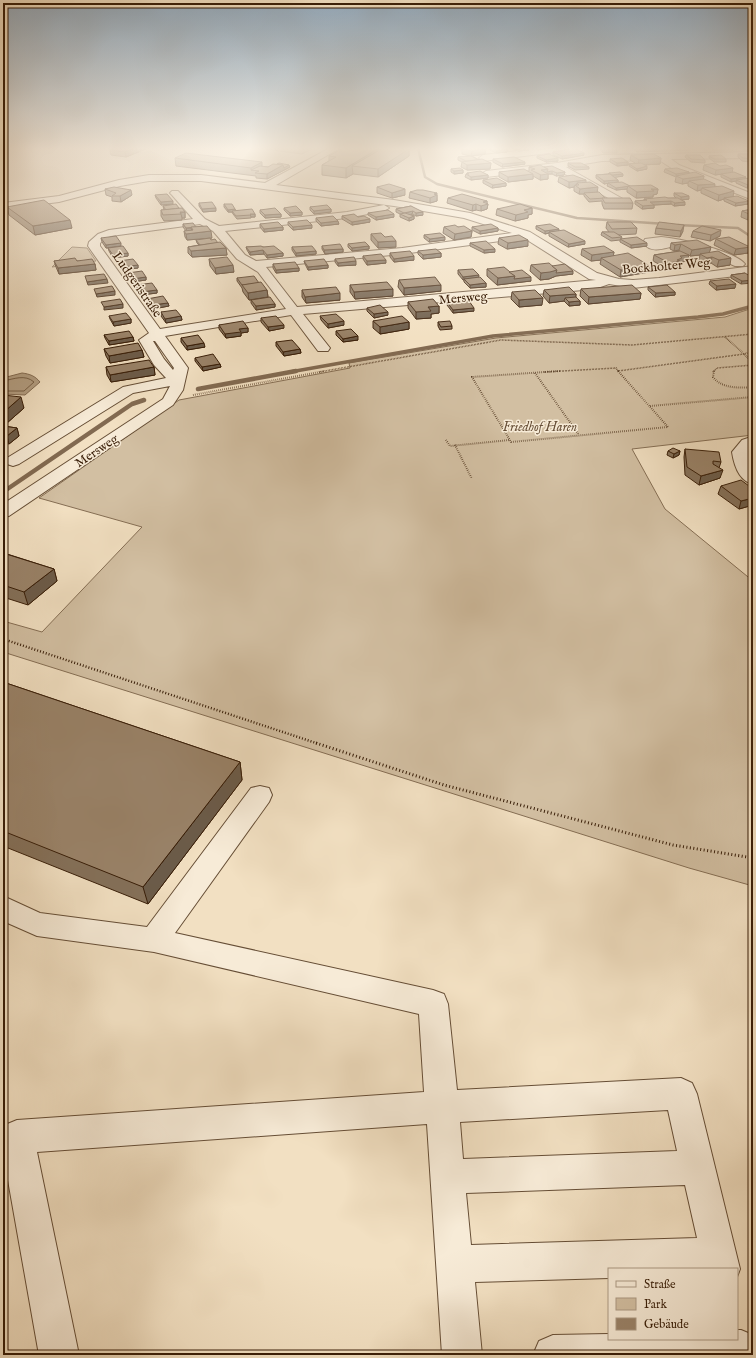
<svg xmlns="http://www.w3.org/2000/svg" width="756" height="1358" font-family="'IM FELL English',serif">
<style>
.green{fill:#d2bfa2;stroke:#856e54}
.water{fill:#b39e82;stroke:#826a51}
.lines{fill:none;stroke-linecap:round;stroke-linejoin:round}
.shore{stroke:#765e44;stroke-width:1}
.stream-far2{stroke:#826a51;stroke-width:2.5}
.stream-far1{stroke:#826a51;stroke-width:3.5}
.stream{stroke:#826a51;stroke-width:4.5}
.minor-casing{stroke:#664e36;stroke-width:2}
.path-far3{stroke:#381d07;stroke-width:1.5;stroke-dasharray:0.5 1;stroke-linecap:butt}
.path-far2{stroke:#381d07;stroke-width:2;stroke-dasharray:0.5 1.5;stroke-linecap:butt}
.path-far1{stroke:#381d07;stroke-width:2.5;stroke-dasharray:1 2;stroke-linecap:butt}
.path{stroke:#381d07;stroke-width:3;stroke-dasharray:1 2.5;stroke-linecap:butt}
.minor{fill:#f7ebd7;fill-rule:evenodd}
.wall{fill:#847059;stroke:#381d07}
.shaded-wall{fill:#6b5b49;stroke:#381d07}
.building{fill:#998268;stroke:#381d07}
.labels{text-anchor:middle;stroke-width:3;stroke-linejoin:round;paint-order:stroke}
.far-street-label{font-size:13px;fill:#381d07;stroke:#f7ebd7}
.far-park-label{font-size:13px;font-style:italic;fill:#664e36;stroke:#f7ebd7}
</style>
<rect width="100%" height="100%" fill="#f2e0c2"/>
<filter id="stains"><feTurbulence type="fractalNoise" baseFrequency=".005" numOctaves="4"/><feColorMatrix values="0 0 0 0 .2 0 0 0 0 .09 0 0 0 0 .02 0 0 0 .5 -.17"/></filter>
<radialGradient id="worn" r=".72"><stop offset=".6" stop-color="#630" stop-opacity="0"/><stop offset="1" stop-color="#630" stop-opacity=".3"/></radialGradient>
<g class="green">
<polygon points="72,247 87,248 96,261 52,267"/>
<polygon points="753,308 753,435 632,449 665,509 753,581 753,886 689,868 3,652 3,621 42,632 142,527 39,498 179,400 350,368 349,363 496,338 725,317"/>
</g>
<g class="water">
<polygon points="257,148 314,148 302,154"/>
<path d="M22 373C30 374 35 376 40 382L25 395 3 394V378Z"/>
</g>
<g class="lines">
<path class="shore" d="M3 381C14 379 25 374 34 382L24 391H3"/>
<g class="stream-far2">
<polyline points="418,148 425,177 437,184 577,218 666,224"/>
<polyline points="678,225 738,228 753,238"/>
</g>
<polyline class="stream-far1" points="290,372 493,336 698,317 723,314 753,306"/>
<g class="stream">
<polyline points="198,389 296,371"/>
<polyline points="3,492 132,404 144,400"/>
</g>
<g class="minor-casing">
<g id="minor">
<path d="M330 148H340L276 185 394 200 470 213 530 232 597 273 619 279 633 280 659 278 753 266V274L633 288 609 284 595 289 303 314 330 348 328 351H318L291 315 165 336 188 368 183 390 173 405 9 516 3 517V504L163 399 170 386 133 393 19 464 13 466 7 464 5 461 7 458 123 387 166 378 154 365 139 340 149 333 88 246 89 242 98 234 109 230 193 219 172 195 170 193 172 191H178L205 219 219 226 347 212 384 205 389 208 384 211 347 218 225 231 245 255 256 261 402 248 512 233 464 218 394 206 201 181H149L120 186 59 202 3 209V203L59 196 119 180 149 175H201L265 183ZM200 224 213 231 237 259 258 272 286 309 160 329 100 246V243L111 236ZM524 238 589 279 596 280 297 307 266 267 402 254ZM153 341H155L174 368 173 370 164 359Z"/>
<polygon points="543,148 568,148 564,151 483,161 479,158 483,155"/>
<polygon points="753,152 753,158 671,159 679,165 753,194 753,200 673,169 659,160 602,161 566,167 623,199 624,201 623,203 619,204 556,169 486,177 481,174 486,171 557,163 602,155"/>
<path d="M661 237C678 238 735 251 745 264L743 266H735C723 261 690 244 678 245 667 247 652 255 643 243L645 239Z"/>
<path d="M748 438H753V448L748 453 750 464 753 468V484C739 481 734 465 732 452L742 440Z"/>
<path d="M260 786 269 788 272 795 269 802 175 933 433 990 444 994 448 1004 457 1090 681 1078 692 1083 697 1094 740 1269 737 1277V1269H609V1278L475 1282 482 1355H442L427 1124 37 1152 79 1355H39L3 1152V1130L5 1125 17 1120 424 1092 419 1014 154 952 37 936 3 921V896L40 913 147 927 251 788ZM668 1110 677 1151 463 1159 460 1122ZM685 1185 697 1238 471 1245 466 1193Z"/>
<polygon points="737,1330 741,1330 753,1335 753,1355 533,1355 539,1341 553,1335 609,1334 609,1339 737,1339"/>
</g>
</g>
<g class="path-far3">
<polyline points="725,337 743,353"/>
<polyline points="753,351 744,354 753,363"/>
<polyline points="618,371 619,372"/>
<polyline points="618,371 744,354"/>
<polyline points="319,372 501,340 632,345 753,334"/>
<polyline points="544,372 616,368 618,371"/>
<polyline points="713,372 717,368 753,365"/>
</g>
<g class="path-far2">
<polyline points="560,371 472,377 511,442 668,427 618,371"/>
<path d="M714 371 713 377C722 389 740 388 753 387"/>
<polyline points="535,373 579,435"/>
<polyline points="193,395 325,371"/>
<polyline points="650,406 753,397"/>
<polyline points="446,440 450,446 510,440"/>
<polyline points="455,445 472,479"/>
</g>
<polyline class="path-far1" points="3,639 319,744"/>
<polyline class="path" points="316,743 444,785 673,845 753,858"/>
<use href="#minor" class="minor"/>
</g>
<g class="wall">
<polygon points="148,148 126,157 111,155 110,150"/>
<polygon points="409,148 409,156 378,177 353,174 346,178 322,175 322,165 329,161 329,156"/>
<polygon points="466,148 484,148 485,154 472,156 479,160 491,163 490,169 467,170 461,167 462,162 458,160 458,157 470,156 462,154 462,149"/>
<polygon points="488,148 505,148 507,152 496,153 488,149"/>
<polygon points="512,148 529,148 529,150 518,151"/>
<polygon points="601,148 615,148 617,150 617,153 603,153 600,149"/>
<polygon points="633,148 690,148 690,150 637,152"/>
<polygon points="710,148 738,148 737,150 714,150"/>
<polygon points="742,148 753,148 753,150 743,150"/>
<polygon points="553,152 584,155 562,159 553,155"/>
<polygon points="738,154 753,154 750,162 742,161 738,157"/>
<polygon points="631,155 661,158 660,164 644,165 647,169 637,171 629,166 629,164 635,163 630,160"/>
<polygon points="686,155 705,160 705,163 691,162 685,157"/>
<polygon points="537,156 558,161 546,162 537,158"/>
<polygon points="709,156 726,159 726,162 714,162 709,158"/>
<polygon points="175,158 268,167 290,167 267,179 256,178 256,176 176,166"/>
<polygon points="493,159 525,164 502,167 493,162"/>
<polygon points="610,159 628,162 628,165 617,166 610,162"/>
<polygon points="568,163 589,167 589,169 575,170 568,166"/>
<polygon points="704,165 732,172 745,179 753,180 753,191 752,191 753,187 747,188 736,183 736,181 731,182 721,177 721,174 715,175 703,170"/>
<polygon points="529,167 544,167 565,172 564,175 556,176 552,174 548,174 548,179 540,180 533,176 533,179 508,182 499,177 499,172 529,171"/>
<polygon points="451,169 463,170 463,173 454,174 451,172"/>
<polygon points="665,169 689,172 689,173 704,176 703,179 715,187 748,204 735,206 724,201 724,199 718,201 701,193 701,190 697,191 688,186 688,183 682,184 675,182 676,177 664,172"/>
<polygon points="467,173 488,175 488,178 471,180 465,177 466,174 467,174"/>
<polygon points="609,173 623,176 614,177 618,180 618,182 630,186 658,189 657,194 653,195 653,197 636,198 627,192 627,189 616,190 607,186 608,183 604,184 596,178 596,175 608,174"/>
<polygon points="559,177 586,182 605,198 633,203 632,209 604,209 602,204 602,201 589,202 584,196 584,194 579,194 574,191 574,187 569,188 558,182"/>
<polygon points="483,180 506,183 506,186 492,188 483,183"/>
<polygon points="377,187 405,195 392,198 377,193"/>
<polygon points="105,189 132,195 121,202 112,201 112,197 106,195"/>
<polygon points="410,192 437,195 437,201 430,203 409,198"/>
<polygon points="674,193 689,199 682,200 685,205 674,206 671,204 654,205 654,208 642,209 635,204 635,201 644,201 644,199 676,198 674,196"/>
<polygon points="155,195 173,204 161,205 156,198"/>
<polygon points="448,198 487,201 487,203 488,204 487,209 481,211 476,210 472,211 447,203"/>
<polygon points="199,203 216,211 203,212 199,206"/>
<polygon points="224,204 235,209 236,211 255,214 255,217 251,217 251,218 237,219 233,214 232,212 228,212 224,207"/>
<polygon points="163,206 179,208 185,212 185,218 182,218 182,220 164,221 161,216 161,210 164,210"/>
<polygon points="411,206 423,215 416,216 412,214 410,214 414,216 414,219 409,221 400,217 400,214 396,212 396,209"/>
<polygon points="7,207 72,228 35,235 9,215"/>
<polygon points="310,207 331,209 331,212 314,214 310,210"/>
<polygon points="284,208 302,212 302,215 290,216 284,210"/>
<polygon points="532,208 532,214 528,215 528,218 515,221 496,215 497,209"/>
<polygon points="753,209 753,219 748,220 741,217 742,211"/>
<polygon points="260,210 281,214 281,217 265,218 260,213"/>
<polygon points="368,213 394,217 376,220 368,215"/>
<polygon points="342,216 370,222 352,225 342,219"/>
<polygon points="316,218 339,224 321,226 316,221"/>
<polygon points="288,222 312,228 293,230 288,225"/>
<polygon points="607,222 637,228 636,234 618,235 622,237 621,239 647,246 631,248 620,242 620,240 611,241 601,235 602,232 609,232 606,228"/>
<polygon points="183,224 196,227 212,238 187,240 185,237 184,231 186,231 183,227"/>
<polygon points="260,224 283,227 283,230 264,232 260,227"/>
<polygon points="536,226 559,229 558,231 585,244 568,247 549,236 549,233 545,234 536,229"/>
<polygon points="444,227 458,227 472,231 471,237 454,240 443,233"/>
<polygon points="472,227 498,228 498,231 480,234 472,230"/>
<polygon points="656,228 683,231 680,237 655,234"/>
<polygon points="693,231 720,236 710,241 691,237"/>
<polygon points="371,234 385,237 396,247 378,248 371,240"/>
<polygon points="424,235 445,240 429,242 424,238"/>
<polygon points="101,238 121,246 106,248 102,242"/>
<polygon points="499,238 528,246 507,249 498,244"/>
<polygon points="716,239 748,253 734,255 714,245"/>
<polygon points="196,240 211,240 218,243 226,248 227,255 192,257 188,253 188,247 199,245 197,243"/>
<polygon points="470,243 495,252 484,253 470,246"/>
<polygon points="671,243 711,247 709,253 730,265 717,267 711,263 706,264 699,260 700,255 690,256 689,255 687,261 682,262 681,264 679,265 679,267 668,269 653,261 654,255 680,251 674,251 670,249"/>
<polygon points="348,244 369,246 369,249 352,251 348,247"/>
<polygon points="322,246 343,249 343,252 325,254 322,249"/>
<polygon points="246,247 263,247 283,253 283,256 267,258 264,254 250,255 247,250"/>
<polygon points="292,247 316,251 316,254 296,256 292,250"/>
<polygon points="108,248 128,253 128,256 113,258 109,251"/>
<polygon points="582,249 614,252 613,256 650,266 649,272 620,277 600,264 601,260 591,261 581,255"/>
<polygon points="418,251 441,253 441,257 423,259 418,254"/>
<polygon points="390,253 414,260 394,262 390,257"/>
<polygon points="363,256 386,263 367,265 363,259"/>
<polygon points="209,259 234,272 216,274 210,266"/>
<polygon points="335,259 356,265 338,266 335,262"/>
<polygon points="54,261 77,261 95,264 96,270 59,274 56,267"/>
<polygon points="119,261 138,265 138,268 123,270 119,264"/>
<polygon points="304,261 328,265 328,268 308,270 305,264"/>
<polygon points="273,264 299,268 299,271 276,273 273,268"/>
<polygon points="531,265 552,266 573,274 556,276 549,279 540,280 530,271"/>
<polygon points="487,269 531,281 497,285 487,276"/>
<polygon points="458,270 478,277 486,283 486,287 470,288 464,282 464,280 463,280 458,274"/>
<polygon points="128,273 146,277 146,280 132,282 128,276"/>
<polygon points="745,273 741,284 731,278 731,275"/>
<polygon points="237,278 259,283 267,290 268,297 249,300 243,292 242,288 237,281"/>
<polygon points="399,280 441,291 404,295 398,287"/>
<polygon points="710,281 735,288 716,290 709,284"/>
<polygon points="136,285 157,290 157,293 141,295 137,289"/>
<polygon points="350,285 393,296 355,299 350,292"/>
<polygon points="648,287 675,292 675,295 655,297 648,290"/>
<polygon points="581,289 641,293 640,299 588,304 580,296"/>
<polygon points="302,290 340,300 306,303 302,297"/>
<polygon points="544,290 576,294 576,297 580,301 580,305 569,306 564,301 549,303 543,296"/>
<polygon points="512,292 542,305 519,307 511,299"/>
<polygon points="147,299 168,303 169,306 153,309 148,302"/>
<polygon points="251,300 275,304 275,307 256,310 251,303"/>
<polygon points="408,302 439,306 439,313 431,314 431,318 416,319 408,308"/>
<polygon points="447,302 474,311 453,313 447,305"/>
<polygon points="367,308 388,315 374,318 367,311"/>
<polygon points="161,312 181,316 182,320 166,323 161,316"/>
<polygon points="109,316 131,319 131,323 114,326 110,319"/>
<polygon points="320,316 344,325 328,328 321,320"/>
<polygon points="261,318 284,328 269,331 261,322"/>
<polygon points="373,321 409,322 409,329 380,334 373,328"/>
<polygon points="438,322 452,326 452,329 440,330 438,326"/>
<polygon points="219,325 248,328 248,332 241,333 241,336 226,338 219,329"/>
<polygon points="336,331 358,340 343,342 336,335"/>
<polygon points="104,335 133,337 134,341 109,345 105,338"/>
<polygon points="181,338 205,347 187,350 181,342"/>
<polygon points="276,342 300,349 301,353 284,356 276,346"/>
<polygon points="104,349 142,350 144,357 110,363 106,356"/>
<polygon points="195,358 220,364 221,367 203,371 195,361"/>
<polygon points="106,367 154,367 155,375 111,382 107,375"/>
<polygon points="3,395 24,408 7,423 3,423"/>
<polygon points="3,426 17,428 19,436 9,444 3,443"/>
<polygon points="685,449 721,462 719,468 720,478 699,485 685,475 684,457"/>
<polygon points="668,451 680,451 679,455 673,458 667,455"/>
<polygon points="721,486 753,498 753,505 739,509 718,494"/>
<polygon points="3,543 7,554 54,569 57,581 28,605 3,597"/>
<polygon points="3,682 240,762 242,780 148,904 3,846"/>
</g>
<g class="shaded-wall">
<polygon points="134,148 148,148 126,157 125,152"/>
<polygon points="379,148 386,148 352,166 353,174 346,178 346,168"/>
<polygon points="402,148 409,148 409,156 378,177 378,169"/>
<polygon points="518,148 529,148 529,150 518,151"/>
<polygon points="537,148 547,148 547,149 537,150"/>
<polygon points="486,149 485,154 471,156 472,151"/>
<polygon points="508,149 507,152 496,153 496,151"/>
<polygon points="584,153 584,155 562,159 562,156"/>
<polygon points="558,158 558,161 546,162 546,160"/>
<polygon points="661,158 660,164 638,165 639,160"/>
<rect x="750" y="159" width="3" height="3"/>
<polygon points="262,162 262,170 259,171 251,170 251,168"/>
<polygon points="525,162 525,164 502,167 503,164"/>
<polygon points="628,162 628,165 617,166 617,163"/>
<polygon points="491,163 490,169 467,170 467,165"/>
<polygon points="283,165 289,165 290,167 267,179 267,174"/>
<polygon points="647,166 647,169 637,171 637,169"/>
<polygon points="733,168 732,173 715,175 716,170"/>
<polygon points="548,169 552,171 552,174 548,174 548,179 540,180 541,170"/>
<polygon points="463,170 463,173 454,174 454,171"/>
<polygon points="565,172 564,175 556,176 557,173"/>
<polygon points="689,172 688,175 676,176 676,174"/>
<polygon points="533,174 533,179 508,182 508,177"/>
<polygon points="623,174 623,176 612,178 612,175"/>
<polygon points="488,175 488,178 471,180 471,177"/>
<polygon points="704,176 703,181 689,181 688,183 682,184 683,179"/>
<polygon points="746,177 745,179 731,182 731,179"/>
<polygon points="586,180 586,185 577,183 576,186 575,185 574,187 569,188 569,182"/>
<polygon points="618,180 618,182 604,184 604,181"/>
<polygon points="506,183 506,186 492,188 493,185"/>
<polygon points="715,184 714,189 702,188 701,190 697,191 698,185"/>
<polygon points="753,184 753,187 747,188 748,185"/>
<polygon points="628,186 627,189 616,190 616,188"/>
<polygon points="598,187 597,193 584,193 584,194 579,194 580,189"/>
<polygon points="405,189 405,195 392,198 392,193"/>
<polygon points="651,189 658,189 657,194 653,195 653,197 636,198 637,192"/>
<polygon points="131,190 132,195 121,202 120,196"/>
<polygon points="734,191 733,197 724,198 724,199 718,201 719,195"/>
<polygon points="437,193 437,201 430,203 430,198 434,194"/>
<polygon points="689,196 689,199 681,200 681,197"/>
<polygon points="173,201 173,204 161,205 161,202"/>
<polygon points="487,201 487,204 488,204 487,209 481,211 481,206 483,202"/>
<polygon points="671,201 671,204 654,205 654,208 642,209 643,206 650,202"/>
<polygon points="749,201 748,204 735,206 736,203"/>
<polygon points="685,202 685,205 674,206 675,203"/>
<polygon points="476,204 476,210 472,211 473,205"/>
<polygon points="216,208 216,211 203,212 202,209"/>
<polygon points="532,208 532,214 528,215 528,218 515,221 516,215 524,210"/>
<polygon points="235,209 236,212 228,212 228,210"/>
<polygon points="331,209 331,212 314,214 314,211"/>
<polygon points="413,211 412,214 404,216 404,213"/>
<polygon points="180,212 185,212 185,218 182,218 181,214"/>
<polygon points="302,212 302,215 290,216 290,213"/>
<polygon points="423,212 423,215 416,216 416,213"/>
<polygon points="250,214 255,214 255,217 251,217"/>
<polygon points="281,214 281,217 265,218 265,215"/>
<polygon points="394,214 394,217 376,220 376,217"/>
<polygon points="749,214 753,214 753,219 748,220"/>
<polygon points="414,216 414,219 409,221 409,218"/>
<polygon points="370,219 370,222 352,225 352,222"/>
<polygon points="70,220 72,228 35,235 33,226"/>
<polygon points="338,221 339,224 321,226 321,223"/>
<polygon points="312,225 312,228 293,230 293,227"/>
<polygon points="684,225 683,231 680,237 681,231"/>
<polygon points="283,227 283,230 264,232 264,229"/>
<polygon points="186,228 191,228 192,231 187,231"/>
<polygon points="498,228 498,231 480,234 480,231"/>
<polygon points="559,229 558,232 549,232 549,233 545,234 545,231"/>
<polygon points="721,230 720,236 710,241 711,235"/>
<polygon points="211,231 212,238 187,240 186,234"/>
<polygon points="472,231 471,237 454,240 455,234"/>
<polygon points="445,237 445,240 429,242 430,239"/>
<polygon points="528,240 528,246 507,249 508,243"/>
<polygon points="396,241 396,247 378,248 378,242"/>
<polygon points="585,241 585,244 568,247 569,244"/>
<polygon points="121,243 121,246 106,248 106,245"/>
<polygon points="647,243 647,246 631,248 631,245"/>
<polygon points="681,244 679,250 674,251 675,245"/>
<polygon points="369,246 369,249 352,251 352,248"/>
<polygon points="711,247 709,254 700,254 700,255 690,256 692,250"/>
<polygon points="750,247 748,253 734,255 736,249"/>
<polygon points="226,248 227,255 192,257 191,251"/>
<polygon points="343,249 343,252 325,254 324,250"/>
<polygon points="495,249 495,252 484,253 484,250"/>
<polygon points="263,250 264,254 250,255 250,252"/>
<polygon points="316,251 316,254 296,256 296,253"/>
<polygon points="614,252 613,258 601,258 601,260 591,261 592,255"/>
<polygon points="128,253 128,256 113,258 113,255"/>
<polygon points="283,253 283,256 267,258 267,255"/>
<polygon points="441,253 441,257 423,259 423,255"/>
<polygon points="689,255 687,261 682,262 681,264 679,265 679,267 668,269 669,263 677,260 680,256"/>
<polygon points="414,256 414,260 394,262 394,259"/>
<polygon points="712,257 711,263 706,264 707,258"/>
<polygon points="731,258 730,265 717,267 719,260"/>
<polygon points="386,260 386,263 367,265 367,261"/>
<polygon points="356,261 356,265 338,266 338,263"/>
<polygon points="95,264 96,270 59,274 58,268"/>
<polygon points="138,265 138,268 123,270 123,267"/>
<polygon points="233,265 234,272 216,274 215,268"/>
<polygon points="328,265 328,268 308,270 308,267"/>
<polygon points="650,266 649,272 620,277 621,270"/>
<polygon points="299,268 299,271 276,273 276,270"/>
<polygon points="557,270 573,271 573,274 556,276 549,279 540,280 541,273"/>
<polygon points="479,275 478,279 464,279 464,280 463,280 463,277"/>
<polygon points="515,276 531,277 531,281 497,285 498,278"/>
<polygon points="146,277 146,280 132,282 132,279"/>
<polygon points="107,279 108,283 88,285 87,282"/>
<polygon points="753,280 753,283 741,284 742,281"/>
<polygon points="486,283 486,287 470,288 470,285"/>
<polygon points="736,284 735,288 716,290 717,286"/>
<polygon points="441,285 441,291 404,295 404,288"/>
<polygon points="393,289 393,296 355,299 354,292"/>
<polygon points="157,290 157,293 141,295 141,292"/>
<polygon points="267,290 268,297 249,300 248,293"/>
<polygon points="115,291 115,295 97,297 96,294"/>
<polygon points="675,292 675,295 655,297 656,293"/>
<polygon points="340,293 340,300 306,303 305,297"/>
<polygon points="641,293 640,299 588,304 589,297"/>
<polygon points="576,294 575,300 565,298 564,301 549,303 550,296"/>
<polygon points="543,298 542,305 519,307 519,300"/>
<polygon points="580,301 580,305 569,306 569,302"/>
<polygon points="168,303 169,306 153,309 152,305"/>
<polygon points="123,304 123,308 104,310 104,307"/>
<polygon points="275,304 275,307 256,310 256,306"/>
<polygon points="439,306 439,313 431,314 431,318 416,319 416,312 428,307"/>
<polygon points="474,308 474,311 453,313 453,310"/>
<polygon points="388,312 388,315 374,318 374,314"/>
<polygon points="181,316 182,320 166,323 165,319"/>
<polygon points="131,319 131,323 114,326 113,322"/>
<polygon points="344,321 344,325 328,328 328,324"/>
<polygon points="409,322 409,329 380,334 380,327"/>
<polygon points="284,325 284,328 269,331 268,327"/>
<polygon points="248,328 248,332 241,333 241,336 226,338 225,334 239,329"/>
<polygon points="358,336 358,340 343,342 343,339"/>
<polygon points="133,337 134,341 109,345 109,341"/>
<polygon points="204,343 205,347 187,350 187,346"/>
<polygon points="300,349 301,353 284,356 283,352"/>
<polygon points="142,350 144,357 110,363 109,356"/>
<polygon points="220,364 221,367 203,371 202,367"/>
<polygon points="154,367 155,375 111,382 110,375"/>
<polygon points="21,397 24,408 7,423 4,412"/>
<polygon points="17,428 19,436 9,444 7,436"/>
<polygon points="680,451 679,455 673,458 674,454"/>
<polygon points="723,470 720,478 699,485 701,476"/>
<polygon points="753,498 753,505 739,509 741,501"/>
<polygon points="3,543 7,555 3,558"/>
<polygon points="54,569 57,581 28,605 24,592"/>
<polygon points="240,762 242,780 148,904 143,887"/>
</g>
<g class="building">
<polygon points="115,148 134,148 125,152 110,150"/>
<polygon points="343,148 379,148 346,168 322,165 336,157 329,156"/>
<polygon points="383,148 402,148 409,149 378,169 352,166"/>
<polygon points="469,148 484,148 486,149 472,151 462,149"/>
<polygon points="491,148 505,148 508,149 496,151"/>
<polygon points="574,148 584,153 562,156 553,152"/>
<polygon points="602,148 615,148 617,150 604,150"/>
<polygon points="636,148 649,148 650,149 638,149"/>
<polygon points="186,153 262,162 251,168 175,158"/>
<polygon points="549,154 558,158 546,160 537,156"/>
<polygon points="654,154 661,158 639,160 631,155"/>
<polygon points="738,154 753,154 753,159 750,159 743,158"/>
<polygon points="686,155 700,155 705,160 691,159"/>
<polygon points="721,155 726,159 714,159 709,156"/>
<polygon points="471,156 479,160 466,161 458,157"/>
<polygon points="514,157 525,162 503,164 493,159"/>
<polygon points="622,158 628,162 617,163 610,159"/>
<polygon points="482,159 491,163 467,165 462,162"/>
<polygon points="279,163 289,165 284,168 283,165 277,164"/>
<polygon points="568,163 581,163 589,167 575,167"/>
<polygon points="641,163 647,166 637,169 629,164"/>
<polygon points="715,163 720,166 726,165 733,168 716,170 704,165"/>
<polygon points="273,164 283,165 267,174 255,173 259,171 251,170 260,166 268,167"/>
<polygon points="540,165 548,169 541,170 548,174 541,175 531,170 535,169 529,167"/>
<polygon points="552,166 565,172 557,173 552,171 547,172 548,169 544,167"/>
<polygon points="460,168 463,170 454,171 451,169"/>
<polygon points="677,168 689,172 676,174 665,169"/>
<polygon points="524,169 533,174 508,177 499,172"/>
<polygon points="480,171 488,175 471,177 466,174 469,174 467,173"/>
<polygon points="620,172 623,174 612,175 609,173"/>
<polygon points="695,172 704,176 683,179 676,176"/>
<polygon points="734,172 746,177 731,179 721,174"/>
<polygon points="610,174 618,180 604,181 596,175"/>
<polygon points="573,175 586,180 569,182 559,177"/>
<polygon points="497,178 506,183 493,185 483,180"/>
<polygon points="750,178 753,180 753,184 748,185 736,180"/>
<polygon points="704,179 715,184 698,185 689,181"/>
<polygon points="590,182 598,187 580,189 575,185 579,185 577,183"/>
<polygon points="622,182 630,186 616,188 608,183"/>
<polygon points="389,184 405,189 392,193 377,187"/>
<polygon points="651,185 658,189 651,189 654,191 637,192 628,186"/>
<polygon points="722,186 734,191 719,195 702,188"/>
<polygon points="114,187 131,190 120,196 112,196 116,193 105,189"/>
<polygon points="417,190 423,190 437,193 434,194 437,195 430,198 410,192"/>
<polygon points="599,192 605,198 590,199 584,193"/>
<polygon points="674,193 682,193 689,196 681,197"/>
<polygon points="167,194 173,201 161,202 155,195"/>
<polygon points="462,194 487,201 483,202 488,204 481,206 476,204 473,205 448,198"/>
<polygon points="737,196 749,201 736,203 724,198"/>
<polygon points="665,197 668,198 678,198 685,202 675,203 671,201 650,202 654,205 643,206 635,201 647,200 644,199"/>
<polygon points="602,198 630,198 633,203 605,203"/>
<polygon points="44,200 70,220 33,226 7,207"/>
<polygon points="212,202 216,208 202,209 199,203"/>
<polygon points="176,204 179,208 166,210 163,206"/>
<polygon points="224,204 232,204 235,209 228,210"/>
<polygon points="520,204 532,208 524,210 528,212 516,215 497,209"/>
<polygon points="327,205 331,209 314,211 310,207"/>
<polygon points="296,206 302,212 290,213 284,208"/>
<polygon points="411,206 423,212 416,213 413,211 404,213 396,209"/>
<polygon points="182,208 185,212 180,212 181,214 163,215 161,210"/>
<polygon points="275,208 281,214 265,215 260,210"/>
<polygon points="252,209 255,214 250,214 251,215 236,216 232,211"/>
<polygon points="753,209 753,214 749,214 742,211"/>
<polygon points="388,210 394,214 376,217 368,213"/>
<polygon points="405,213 414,216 409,218 400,214"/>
<polygon points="354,214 358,217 364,216 370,219 352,222 342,216"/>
<polygon points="333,216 338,221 321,223 316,218"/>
<polygon points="307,220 312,225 293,227 288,222"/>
<polygon points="278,222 283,227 264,229 260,224"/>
<polygon points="607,222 631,222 637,228 612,229"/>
<polygon points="659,222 684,225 681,231 656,228"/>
<polygon points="193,223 196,227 186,228 183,224"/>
<polygon points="491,224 498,228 480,231 472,227"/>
<polygon points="550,224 559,229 545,231 536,226"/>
<polygon points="455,225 458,227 464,226 472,231 455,234 444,227"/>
<polygon points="207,226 211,231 186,234 184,231 193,230 191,227"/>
<polygon points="702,226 721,230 711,235 693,231"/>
<polygon points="564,230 585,241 569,244 549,232"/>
<polygon points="602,232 614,232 622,237 612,238"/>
<polygon points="381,233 385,237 392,236 396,241 378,242 371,234"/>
<polygon points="440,233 445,237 430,239 424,235"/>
<polygon points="519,235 528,240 508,243 499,238"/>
<polygon points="116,236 121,243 106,245 101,238"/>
<polygon points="637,237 647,243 631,245 620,239"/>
<polygon points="729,237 750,247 736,249 716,239"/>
<polygon points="210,238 211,240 215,239 218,243 200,245 196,240"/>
<polygon points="697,240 711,247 692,250 681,244 675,245 671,243"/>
<polygon points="486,241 495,249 484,250 470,243"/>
<polygon points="220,242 226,248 191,251 188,247"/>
<polygon points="365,242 369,246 352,248 348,244"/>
<polygon points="340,244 343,249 324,250 322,246"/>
<polygon points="123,246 128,253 113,255 108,248"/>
<polygon points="261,246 263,247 274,246 283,253 267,255 263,250 250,252 246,247"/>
<polygon points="312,246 316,251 296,253 292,247"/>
<polygon points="604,246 614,252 592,255 582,249"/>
<polygon points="436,249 441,253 423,255 418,251"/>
<polygon points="410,251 414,256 394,259 390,253"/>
<polygon points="680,251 689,255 680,256 682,258 677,260 680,261 669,263 654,255"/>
<polygon points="718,251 731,258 719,260 712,257 707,258 700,254"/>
<polygon points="628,253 650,266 621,270 601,258"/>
<polygon points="381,254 386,260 367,261 363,256"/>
<polygon points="227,257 233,265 215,268 209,259"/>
<polygon points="354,257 356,261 338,263 335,259"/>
<polygon points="75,258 77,261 92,259 95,264 58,268 54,261"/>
<polygon points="133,259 138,265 123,267 119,261"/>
<polygon points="324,259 328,265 308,267 304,261"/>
<polygon points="295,262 299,268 276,270 273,264"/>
<polygon points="549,263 557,270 550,272 541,273 531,265"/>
<polygon points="565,264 573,271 556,273 557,270 552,266"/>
<polygon points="504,267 515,276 498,278 487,269"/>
<polygon points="473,269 479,275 463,277 458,270"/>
<polygon points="522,270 531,277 514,279 515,276 509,272"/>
<polygon points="142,271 146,277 132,279 128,273"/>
<polygon points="745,273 753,278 753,280 742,281 731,275"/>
<polygon points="104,274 107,279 87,282 85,276"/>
<polygon points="254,276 259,283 242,285 237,278"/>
<polygon points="435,277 441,285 404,288 399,280"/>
<polygon points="480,277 486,283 470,285 464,279"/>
<polygon points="729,279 736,284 717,286 710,281"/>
<polygon points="261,282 267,290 248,293 242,285"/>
<polygon points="387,282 393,289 354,292 350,285"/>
<polygon points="152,283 157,290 141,292 136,285"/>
<polygon points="632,285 641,293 589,297 581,289"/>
<polygon points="667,285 675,292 656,293 648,287"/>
<polygon points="112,286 115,291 96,294 94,289"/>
<polygon points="336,287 340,293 305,297 302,290"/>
<polygon points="569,287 576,294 550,296 544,290"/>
<polygon points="535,290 543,298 519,300 512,292"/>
<polygon points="163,296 168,303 152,305 147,299"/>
<polygon points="270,297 275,304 256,306 251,300"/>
<polygon points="576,297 580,301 569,302 565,298"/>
<polygon points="120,299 123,304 104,307 101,302"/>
<polygon points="433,299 439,306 428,307 431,311 416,312 408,302"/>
<polygon points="469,301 474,308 453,310 447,302"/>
<polygon points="380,305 388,312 374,314 367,308"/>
<polygon points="176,310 181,316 165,319 161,312"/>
<polygon points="126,313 131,319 113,322 109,316"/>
<polygon points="336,314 344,321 328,324 320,316"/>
<polygon points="276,316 284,325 268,327 261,318"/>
<polygon points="402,316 409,322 380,327 373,321"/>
<polygon points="243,321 248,328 239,329 241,332 225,334 219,325"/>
<polygon points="450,321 452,326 441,327 438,322"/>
<polygon points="351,329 358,336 343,339 336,331"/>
<polygon points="129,331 133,337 109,341 104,335"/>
<polygon points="198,335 204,343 187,346 181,338"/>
<polygon points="292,340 300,349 283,352 276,342"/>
<polygon points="138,343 142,350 109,356 104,349"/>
<polygon points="213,354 220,364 202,367 195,358"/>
<polygon points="149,360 154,367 110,375 106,367"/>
<polygon points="3,395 21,397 4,412 3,412"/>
<polygon points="3,426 17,428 7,436 3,436"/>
<polygon points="673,448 680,451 674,454 668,451"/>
<polygon points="685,449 719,452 721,462 713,461 713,464 723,470 701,476 687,467"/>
<polygon points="741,480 753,489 753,498 741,501 721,486"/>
<polygon points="3,553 54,569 24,592 3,585"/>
<polygon points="3,682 240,762 143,887 3,831"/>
</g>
<linearGradient id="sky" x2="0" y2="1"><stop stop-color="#93abbf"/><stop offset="0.44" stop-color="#f9f1e4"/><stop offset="1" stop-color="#f9f1e4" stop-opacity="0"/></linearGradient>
<rect width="756" height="338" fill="url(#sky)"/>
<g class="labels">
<g class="far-street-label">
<text transform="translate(666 265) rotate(-5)" y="5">Bockholter Weg</text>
<text transform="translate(138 284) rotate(55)" y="5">Ludgeristraße</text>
<text transform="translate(463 297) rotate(-5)" y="5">Mersweg</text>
<text transform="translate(96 450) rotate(-34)" y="5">Mersweg</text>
</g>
<g class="far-park-label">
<text x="540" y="431">Friedhof Haren</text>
</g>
</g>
<rect width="756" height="1358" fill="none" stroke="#f2e0c2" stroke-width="16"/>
<rect x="4" y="4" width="748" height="1350" fill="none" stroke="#381d07" stroke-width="2"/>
<rect x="8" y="8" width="740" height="1342" fill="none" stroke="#381d07"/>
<rect x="608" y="1268" width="130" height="72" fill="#f7ebd7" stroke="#ab9984"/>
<rect x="616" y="1281" width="20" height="6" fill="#f7ebd7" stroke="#ab9984"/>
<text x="644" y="1288" font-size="12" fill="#381d07">Straße</text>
<rect x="616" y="1298" width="20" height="12" fill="#d2bfa2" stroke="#ab9984"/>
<text x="644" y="1308" font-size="12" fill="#381d07">Park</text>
<rect x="616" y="1318" width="20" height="12" fill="#998268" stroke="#ab9984"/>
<text x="644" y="1328" font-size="12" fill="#381d07">Gebäude</text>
<rect width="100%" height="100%" filter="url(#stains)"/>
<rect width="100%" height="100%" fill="url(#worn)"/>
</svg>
